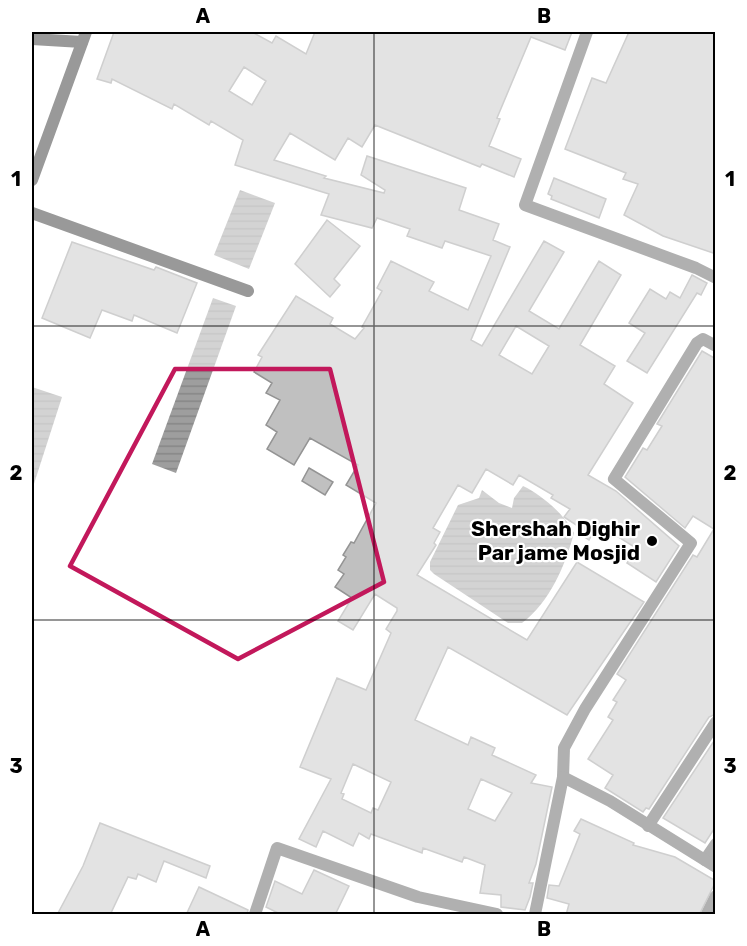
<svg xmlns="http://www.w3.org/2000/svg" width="747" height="946" font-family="Rubik,sans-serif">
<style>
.water{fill:url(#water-rules)}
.building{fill:#c0c0c0;stroke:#949494;stroke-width:1.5;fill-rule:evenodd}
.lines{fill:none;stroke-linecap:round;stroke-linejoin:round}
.street{stroke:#505050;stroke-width:12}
.secondary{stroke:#1d1d1d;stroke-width:12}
.marked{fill:none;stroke:#c2185b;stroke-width:4.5;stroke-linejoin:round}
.grid{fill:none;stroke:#000;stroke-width:1.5;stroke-opacity:0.55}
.poi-dot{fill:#000;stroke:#fff;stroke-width:2}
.labels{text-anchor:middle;stroke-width:4.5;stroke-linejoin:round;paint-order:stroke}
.poi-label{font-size:21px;font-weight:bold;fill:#000;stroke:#fff;text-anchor:end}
.neatline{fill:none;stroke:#000;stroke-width:2}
.grid-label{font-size:20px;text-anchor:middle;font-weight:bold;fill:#000}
</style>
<defs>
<pattern id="water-rules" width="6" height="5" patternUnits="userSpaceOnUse" patternTransform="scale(1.5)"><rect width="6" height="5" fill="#9e9e9e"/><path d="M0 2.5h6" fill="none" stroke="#868686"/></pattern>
</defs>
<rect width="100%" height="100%" fill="#fff"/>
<g class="water">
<polygon points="240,190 275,203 249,269 214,255"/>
<polygon points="213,298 236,306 176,473 152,464"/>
<polygon points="32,387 62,397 32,490"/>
<path d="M523 486C542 495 565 515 574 533 565 566 550 602 522 623H508L434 574 430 570V562L458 505 479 498 482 490 499 503 512 508 514 498Z"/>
</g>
<g class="building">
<path d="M114 32H252L272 43 276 36 306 54 315 32H572L565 50 531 37 497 118 500 119 489 146 521 159 514 177 482 164 480 167 375 125 362 147 348 138 335 160 290 133 274 160 326 176 324 178 384 193 385 190 361 175 367 156 466 188 459 210 499 224 493 240 510 247 471 340 482 346 544 241 564 252 529 311 559 329 599 261 621 275 580 345 615 366 604 384 633 403 588 475 616 491 679 546 656 582 627 563 636 548 598 524 589 540 578 533 581 528 564 517 570 509 551 498 553 495 519 475 513 485 486 469 472 493 458 485 433 528 440 532 434 543 436 545 417 575 527 640 577 562 644 602 567 715 448 647 415 720 468 745 471 737 495 748 492 755 536 775 531 783 552 787 536 864 529 883H533L530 897 525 910 501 907V895L480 893 485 865 464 857 462 862 423 848 422 853 371 834 369 839 359 833 353 846 323 831 316 847 299 839 331 779 300 767 337 678 366 690 391 633 386 629 397 611V608L375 594 353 630 338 621 352 598 335 587 344 574 338 570 346 557 343 555 351 542 354 543 376 503 346 485 358 465 310 438 294 465 267 449 277 432 266 425 280 400 266 393 272 383 254 372 262 357 258 355 296 296 333 318 330 324 355 339 364 328 362 327 382 291 377 288 391 261 434 282 429 291 468 310 491 256 445 241 442 248 407 236 410 229 377 218 372 228 321 215 329 194 235 165 243 140 211 121 209 125 174 104 172 109 112 79 111 83 97 79ZM244 67 266 81 252 105 229 91ZM516 326 549 346 532 374 499 355ZM353 764 391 782 378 810 373 808 371 813 342 799 344 794 341 793ZM481 779 512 793 495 821 468 809Z"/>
<polygon points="629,32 716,32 716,254 663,236 624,215 638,184 623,179 626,173 565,149 592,78 606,83"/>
<polygon points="554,178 606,199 599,218 551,199 552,196 548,194"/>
<polygon points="327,220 360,246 334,279 340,285 330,297 295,264"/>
<polygon points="72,242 154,270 156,267 197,283 177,333 134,315 132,321 102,310 90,338 42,318"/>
<polygon points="692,275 707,283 701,295 697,293 647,373 627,361 645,333 629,323 650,289 666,299 670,292 680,298"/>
<polygon points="702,351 716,359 716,714 709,717 649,809 646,808 643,812 605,788 613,775 588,759 613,720 608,717 617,702 613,700 626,680 617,674 693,555 697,557 714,529 693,516 685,528 625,477 643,448 647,450 662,426 657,424"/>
<polygon points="309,468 333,482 325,495 302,481"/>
<polygon points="716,738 716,826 705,843 663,818"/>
<polygon points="581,819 634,843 633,845 675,857 716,881 699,915 566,915 569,904 547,898 549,885 559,886 580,834 574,831"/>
<polygon points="100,823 210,866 206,878 164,861 156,882 138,874 136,879 128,877 110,915 57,915 83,866"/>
<polygon points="314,870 349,886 335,915 282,915 266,907 275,881 302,894"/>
<polygon points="199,887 248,910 247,915 186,915"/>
</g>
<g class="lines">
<g class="street">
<polyline points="587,32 525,205 696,268 716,278"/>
<polyline points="563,777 564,748 585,709 691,543 614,479 697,343 703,339 716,346"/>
<polyline points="648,826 716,722"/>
<polyline points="705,860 716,844"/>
<polyline points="255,914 277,848 418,897 497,914"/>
<polyline points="535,914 563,777 610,801 716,867"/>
<polyline points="707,914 716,896"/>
</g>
<g class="secondary">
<polyline points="32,39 82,42"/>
<polyline points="32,180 86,32"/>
<polyline points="32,213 248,291"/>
</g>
</g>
<path d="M0 0H747V946H0ZM175 369H330L384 582 238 659 70 566Z" fill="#fff" fill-opacity=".55" fill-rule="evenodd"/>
<path class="marked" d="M175 369H330L384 582 238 659 70 566Z"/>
<path class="grid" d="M374 32V914M32 326H716M32 620H716"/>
<circle class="poi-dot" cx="652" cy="541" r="6"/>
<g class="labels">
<g class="poi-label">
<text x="640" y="536">Shershah Dighir<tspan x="640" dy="24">Par jame Mosjid</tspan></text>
</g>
</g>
<rect width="747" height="946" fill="none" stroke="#ffffff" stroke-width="66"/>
<rect x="33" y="33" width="681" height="880" class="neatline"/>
<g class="grid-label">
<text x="203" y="23">A</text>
<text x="544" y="23">B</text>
<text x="16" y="186">1</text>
<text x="730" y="186">1</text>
<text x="16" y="480">2</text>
<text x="730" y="480">2</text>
<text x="16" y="773">3</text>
<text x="730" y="773">3</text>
<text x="203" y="936">A</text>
<text x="544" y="936">B</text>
</g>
</svg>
